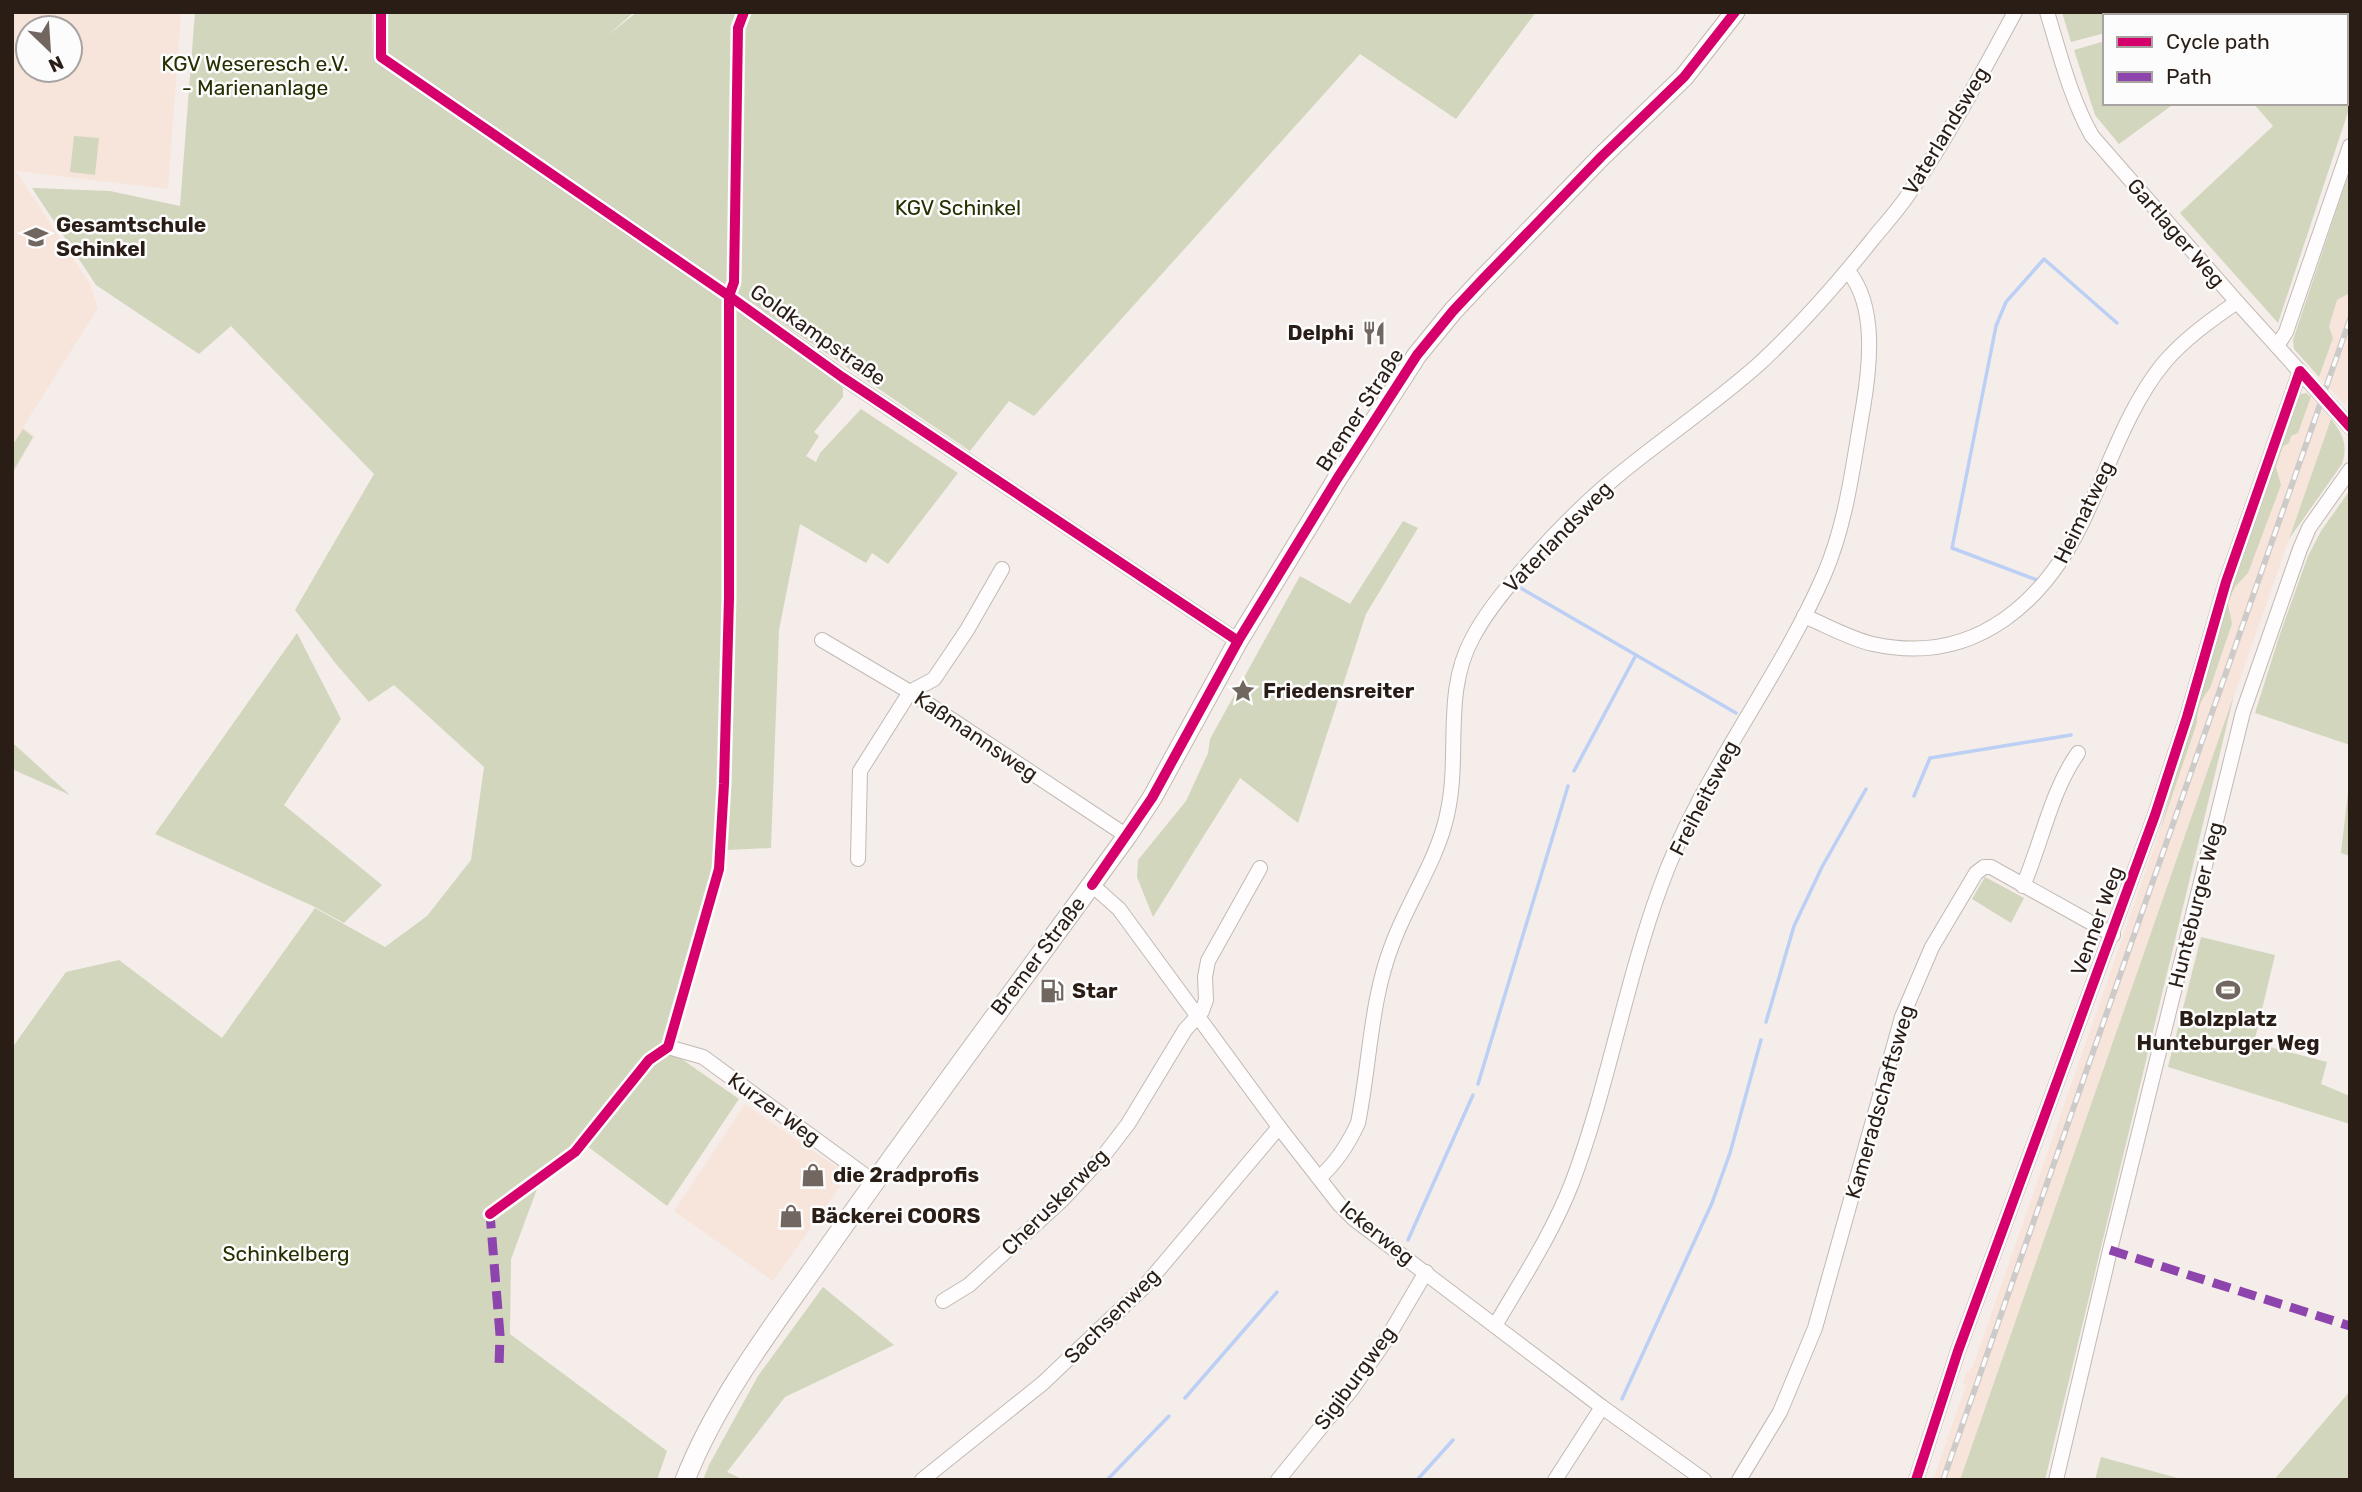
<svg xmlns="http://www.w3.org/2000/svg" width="2362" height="1492" font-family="Rubik,sans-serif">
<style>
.built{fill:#f7e5dc;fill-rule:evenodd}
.green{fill:#d2d6bd}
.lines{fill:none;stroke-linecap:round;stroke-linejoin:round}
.stream{stroke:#bccff4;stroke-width:3.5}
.minor-casing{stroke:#c2b9b4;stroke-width:16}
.secondary-casing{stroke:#c2b9b4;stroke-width:21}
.minor{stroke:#fefcfc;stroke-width:14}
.secondary{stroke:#fefcfc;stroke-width:19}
.rail-casing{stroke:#cdcbca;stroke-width:6}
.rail{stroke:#fcfcfc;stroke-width:3.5;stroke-dasharray:10;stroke-linecap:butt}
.quiet{stroke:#8e44ad;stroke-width:9;stroke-dasharray:18 9;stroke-linecap:butt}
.cycleway-casing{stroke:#fcfcfc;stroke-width:15}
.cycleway{stroke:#d6006c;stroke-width:10}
.labels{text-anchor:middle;stroke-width:5;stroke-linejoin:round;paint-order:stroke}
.park-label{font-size:21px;fill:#253001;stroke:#fcfcfc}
.street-label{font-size:21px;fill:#2a1d16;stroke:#fcfcfc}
.poi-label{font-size:21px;font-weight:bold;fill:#2a1d16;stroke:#fcfcfc;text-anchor:start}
</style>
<rect width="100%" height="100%" fill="#f5ede9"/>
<g class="built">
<path d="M12 12H181L168 189 16 171 90 284 98 308 23 427 35 436 12 475ZM28 28H70V70H28Z"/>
<polygon points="2350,288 2350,392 2345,405 2319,377 2333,338 2329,327 2337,300 2348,294"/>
<polygon points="2311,397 2331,419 1960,1480 1933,1480 1966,1385 1963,1384 1966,1374 1973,1366 2197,724 2197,713 2203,696 2210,688 2231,611 2228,604 2277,478 2276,467 2283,446 2291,436 2298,433"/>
<polygon points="745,1104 848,1175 773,1281 674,1211"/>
</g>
<g class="green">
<polygon points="195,12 372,12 373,50 381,57 724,298 843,388 843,397 814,432 819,436 806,456 816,462 820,453 861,409 958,473 888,564 872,553 866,563 800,524 779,630 771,848 727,850 663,1046 739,1099 667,1206 579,1140 537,1189 511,1259 510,1334 667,1451 657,1480 12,1480 12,1048 66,972 119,960 222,1038 315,908 385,947 427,916 471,860 484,767 394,685 369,702 336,664 295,610 374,474 231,326 199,354 96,285 32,188 110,191 180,206"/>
<polygon points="387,12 634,12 607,36 637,12 1536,12 1456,119 1360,54 1034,416 1009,401 970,451 388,55"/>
<polygon points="2062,12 2183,12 2177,16 2105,16 2105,33 2071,42"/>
<polygon points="2200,12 2321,12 2320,16 2201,16"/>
<polygon points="2346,26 2350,27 2350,106 2278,323 2180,213 2273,126 2253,103 2346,103"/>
<polygon points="2105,41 2105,103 2175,103 2119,144 2095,115 2074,50"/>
<polygon points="74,136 99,138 95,175 70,172"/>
<polygon points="2350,170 2350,288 2348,294 2337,300 2329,327 2333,338 2319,377 2294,349 2293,340"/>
<path d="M2306 393 2311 397 2298 433 2291 436 2289 443 2283 446 2276 467 2281 485 2248 573 2235 587 2228 603 2232 624 2210 688C2201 699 2197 710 2197 723L2159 834 2231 583 2296 399 2301 394Z"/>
<path d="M2331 419C2343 434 2348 446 2342 464L2289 539Z"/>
<polygon points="23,429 33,437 12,473 12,446"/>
<polygon points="2350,490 2350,745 2255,713 2280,634 2308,556 2321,531"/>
<polygon points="1403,521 1418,528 1366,614 1298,823 1240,778 1153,917 1137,877 1138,860 1186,801 1208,753 1210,739 1300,576 1350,604"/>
<polygon points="297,633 341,719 284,805 382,885 344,923 315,907 155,834"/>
<polygon points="2234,695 2045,1480 1960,1480"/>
<polygon points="12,743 15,745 70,795 12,769"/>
<polygon points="2350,775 2350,856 2341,853"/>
<polygon points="1985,877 2024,898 2011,923 1972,899"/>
<polygon points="2201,937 2275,955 2254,1043 2327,1062 2321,1084 2350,1096 2350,1124 2168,1067"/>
<polygon points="823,1287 894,1345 785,1397 727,1472 744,1480 703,1480 709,1465 758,1376"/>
<polygon points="2350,1391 2350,1480 2274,1480"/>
<polygon points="2101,1457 2185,1480 2095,1480"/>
</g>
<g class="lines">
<g class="stream">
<polyline points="2037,580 1952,548 1996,326 2006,302 2044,259 2117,323"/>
<polyline points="1519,587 1736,713"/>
<polyline points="1574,771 1636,655"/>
<polyline points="1914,796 1930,758 2071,735"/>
<polyline points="1766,1022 1794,926 1822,867 1866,789"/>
<polyline points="1478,1084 1568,786"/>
<polyline points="1408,1240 1473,1095"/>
<polyline points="1185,1398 1277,1292"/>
<polyline points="1622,1399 1712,1203 1730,1153 1761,1040"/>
<polyline points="1107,1480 1169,1416"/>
<polyline points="1417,1480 1453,1440"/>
</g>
<g class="minor-casing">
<g id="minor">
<polyline points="381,12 381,57 729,296 842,377 1238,641"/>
<path d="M2047 12C2060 54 2070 97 2092 136L2237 302 2350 427"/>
<polyline points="2277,346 2286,332 2350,146"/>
<path d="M1804 616C1826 625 1850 639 1873 644 1977 667 2049 599 2088 510 2111 461 2129 406 2163 364 2184 339 2211 320 2237 302"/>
<polyline points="822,640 910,692 1127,836"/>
<polyline points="858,859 860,771 910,692 934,679 967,630 1002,569"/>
<polyline points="1092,885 1119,909 1279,1127 1339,1204 1354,1219 1602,1407 1704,1480"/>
<path d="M2023 886C2042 842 2051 791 2078 753"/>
<polyline points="668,1047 703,1057 874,1182"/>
<path d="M1319 1178C1337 1162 1348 1145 1358 1123 1370 1064 1370 1002 1392 945 1408 901 1437 861 1447 815 1461 755 1442 693 1473 637 1487 611 1506 588 1525 567 1553 535 1583 504 1616 477 1663 438 1713 405 1759 364 1800 326 1837 284 1872 240 1885 224 1899 209 1910 192 1949 135 1982 73 2015 12"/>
<polyline points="943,1301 969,1285 1062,1200 1105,1154 1128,1124 1185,1030 1202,1011 1206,1000 1205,977 1208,961 1260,868"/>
<path d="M1496 1324C1523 1278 1552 1234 1572 1183 1608 1087 1625 984 1660 888 1700 776 1777 683 1824 575 1847 522 1853 464 1863 408 1870 366 1877 306 1848 271"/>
<polyline points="922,1480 1043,1383 1144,1287 1279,1127"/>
<polyline points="1278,1480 1352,1389 1386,1340 1426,1272"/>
<polyline points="1555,1480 1602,1407"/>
<polyline points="1739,1480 1780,1412 1815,1328 1902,1017 1932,947 1976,873 1984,867 1991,867 2113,935"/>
<polyline points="1916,1480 1958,1351 2155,815 2187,717 2226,582 2300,371"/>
<polyline points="2056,1480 2110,1250 2243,712 2300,549 2309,528 2350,470"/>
</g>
</g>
<g class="secondary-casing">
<path id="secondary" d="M685 1480C719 1394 778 1320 830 1245 927 1107 1028 972 1127 836L1152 798 1238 641 1337 479 1417 355 1453 311 1482 280 1601 157 1684 77 1735 12"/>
</g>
<use href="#minor" class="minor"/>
<use href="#secondary" class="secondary"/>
<g class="rail-casing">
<polyline id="rail" points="1943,1480 2350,319"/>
</g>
<use href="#rail" class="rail"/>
<g class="quiet">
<polyline points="493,1212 490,1214 500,1335 499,1367"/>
<polyline points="2110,1250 2350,1326"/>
</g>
<g class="cycleway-casing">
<g id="cycleway">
<polyline points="381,12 381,57 729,296 842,377 1238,641"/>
<polyline points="1092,885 1152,798 1238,641 1337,479 1417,355 1453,311 1482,280 1601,157 1684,77 1735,12"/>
<polyline points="490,1214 575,1152 649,1060 668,1047 719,869 724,784 729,598 729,296 734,282 738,28 744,12"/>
<polyline points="1916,1480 1958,1351 2155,815 2187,717 2226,582 2300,371 2350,427"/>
</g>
</g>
<use href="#cycleway" class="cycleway"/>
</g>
<defs>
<g id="school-bare" transform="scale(1.89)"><path d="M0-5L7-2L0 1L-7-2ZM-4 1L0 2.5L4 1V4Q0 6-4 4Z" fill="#716660" stroke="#fcfcfc" stroke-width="2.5" paint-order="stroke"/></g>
<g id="restaurant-bare" transform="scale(1.89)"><path d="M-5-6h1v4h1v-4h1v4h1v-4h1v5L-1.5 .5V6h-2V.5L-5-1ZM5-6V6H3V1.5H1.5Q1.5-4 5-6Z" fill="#716660" stroke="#fcfcfc" stroke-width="2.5" paint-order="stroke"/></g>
<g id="sight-bare" transform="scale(1.89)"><path d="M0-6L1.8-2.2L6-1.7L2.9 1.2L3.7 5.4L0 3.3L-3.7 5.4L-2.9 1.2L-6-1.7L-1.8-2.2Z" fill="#716660" stroke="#fcfcfc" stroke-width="2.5" paint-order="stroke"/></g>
<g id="stadium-bare" transform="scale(1.89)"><path d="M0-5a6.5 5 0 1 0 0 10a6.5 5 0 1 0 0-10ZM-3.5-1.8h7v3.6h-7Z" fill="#716660" stroke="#fcfcfc" stroke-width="2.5" paint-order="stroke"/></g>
<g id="fuel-bare" transform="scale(1.89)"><path d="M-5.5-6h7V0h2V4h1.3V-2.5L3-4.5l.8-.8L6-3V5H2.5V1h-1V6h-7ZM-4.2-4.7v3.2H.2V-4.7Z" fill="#716660" stroke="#fcfcfc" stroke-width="2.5" paint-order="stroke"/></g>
<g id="shop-bare" transform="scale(1.89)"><path d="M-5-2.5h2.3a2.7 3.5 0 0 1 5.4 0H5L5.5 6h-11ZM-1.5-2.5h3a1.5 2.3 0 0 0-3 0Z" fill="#716660" stroke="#fcfcfc" stroke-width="2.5" paint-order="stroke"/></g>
</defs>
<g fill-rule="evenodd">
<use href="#school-bare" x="36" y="237"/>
<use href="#restaurant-bare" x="1374" y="333"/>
<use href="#sight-bare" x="1243" y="691"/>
<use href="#stadium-bare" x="2228" y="990"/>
<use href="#fuel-bare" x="1052" y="991"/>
<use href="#shop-bare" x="813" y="1175"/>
<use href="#shop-bare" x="791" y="1216"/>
</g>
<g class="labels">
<g class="park-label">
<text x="255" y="71">KGV Weseresch e.V.<tspan x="255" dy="24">- Marienanlage</tspan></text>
<text x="958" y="215">KGV Schinkel</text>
<text x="286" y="1261">Schinkelberg</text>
</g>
<g class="street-label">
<text transform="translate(1946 131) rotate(-59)" y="7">Vaterlandsweg</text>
<text transform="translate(2176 233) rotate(49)" y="7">Gartlager Weg</text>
<text transform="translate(818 335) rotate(35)" y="7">Goldkampstraße</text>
<text transform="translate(1360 410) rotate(-57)" y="7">Bremer Straße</text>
<text transform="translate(2084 512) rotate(-64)" y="7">Heimatweg</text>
<text transform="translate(1558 537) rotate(-46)" y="7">Vaterlandsweg</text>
<text transform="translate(976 736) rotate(34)" y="7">Kaßmannsweg</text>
<text transform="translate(1704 798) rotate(-63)" y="7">Freiheitsweg</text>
<text transform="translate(2196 905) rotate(-76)" y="7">Hunteburger Weg</text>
<text transform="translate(2097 921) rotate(-70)" y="7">Venner Weg</text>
<text transform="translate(1038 956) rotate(-53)" y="7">Bremer Straße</text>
<text transform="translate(1880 1102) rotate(-74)" y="7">Kameradschaftsweg</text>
<text transform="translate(774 1109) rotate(36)" y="7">Kurzer Weg</text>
<text transform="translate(1055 1202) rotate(-45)" y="7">Cheruskerweg</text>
<text transform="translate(1377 1233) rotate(39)" y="7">Ickerweg</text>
<text transform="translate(1112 1316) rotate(-45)" y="7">Sachsenweg</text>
<text transform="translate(1355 1378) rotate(-54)" y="7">Sigiburgweg</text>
</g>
<g class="poi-label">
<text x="56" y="232">Gesamtschule<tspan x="56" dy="24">Schinkel</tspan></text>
<text x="1354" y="340" text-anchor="end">Delphi</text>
<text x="1263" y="698">Friedensreiter</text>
<text x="1072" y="998">Star</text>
<text x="2228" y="1026" text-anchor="middle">Bolzplatz<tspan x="2228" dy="24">Hunteburger Weg</tspan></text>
<text x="833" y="1182">die 2radprofis</text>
<text x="811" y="1223">Bäckerei COORS</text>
</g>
</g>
<rect width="2362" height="1492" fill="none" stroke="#2a1d16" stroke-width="28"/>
<rect x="2103" y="14" width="245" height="91" fill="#fcfcfc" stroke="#a8a3a0" stroke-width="2"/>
<rect x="2117" y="37" width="35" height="10" fill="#d6006c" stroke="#a8a3a0" stroke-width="2"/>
<text x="2166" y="49" font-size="21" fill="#2a1d16">Cycle path</text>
<rect x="2117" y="72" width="35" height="10" fill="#8e44ad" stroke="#a8a3a0" stroke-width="2"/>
<text x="2166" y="84" font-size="21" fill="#2a1d16">Path</text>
<g transform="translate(49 49) rotate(155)"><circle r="33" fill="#fcfcfc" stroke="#a8a3a0" stroke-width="2"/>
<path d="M0-5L12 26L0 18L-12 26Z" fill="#716660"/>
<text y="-10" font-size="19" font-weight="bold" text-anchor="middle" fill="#2a1d16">N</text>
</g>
</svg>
